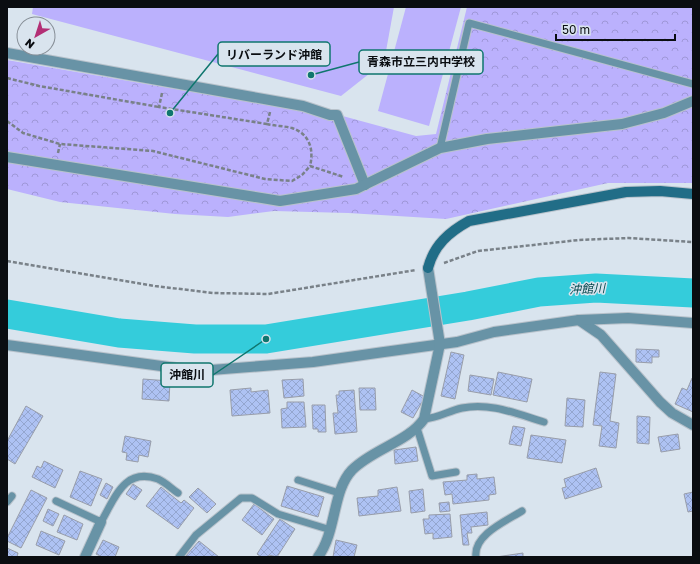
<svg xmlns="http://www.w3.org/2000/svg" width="700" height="564" font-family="'Golos Text','Noto Sans JP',sans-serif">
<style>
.grass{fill:#bbb1fd}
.park{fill:url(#park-crowns)}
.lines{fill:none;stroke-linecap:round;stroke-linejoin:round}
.river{stroke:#34ccdb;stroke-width:29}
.building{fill:url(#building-cross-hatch);stroke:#989da9}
.lane-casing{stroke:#b8c2cb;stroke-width:9}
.street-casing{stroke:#b8c2cb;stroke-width:12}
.secondary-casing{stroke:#b8c2cb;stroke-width:12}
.path{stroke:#798188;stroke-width:2.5;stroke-dasharray:4 2;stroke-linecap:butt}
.lane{stroke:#6893a6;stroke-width:7}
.street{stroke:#6893a6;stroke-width:10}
.secondary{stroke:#216d87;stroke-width:10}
.labels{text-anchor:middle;stroke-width:3;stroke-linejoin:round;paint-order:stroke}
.water-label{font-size:12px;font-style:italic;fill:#05484e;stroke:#d9e4ee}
.leader{fill:none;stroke:#0f766e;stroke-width:1.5}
.callout-dot{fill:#0f766e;stroke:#d9e4ee;stroke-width:1.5}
.callout{fill:#d9e4ee;stroke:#0f766e;stroke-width:1.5}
.callout-label{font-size:12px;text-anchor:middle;font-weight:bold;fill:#0a0d11}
</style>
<defs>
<pattern id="park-crowns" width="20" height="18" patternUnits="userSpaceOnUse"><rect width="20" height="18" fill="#bbb1fd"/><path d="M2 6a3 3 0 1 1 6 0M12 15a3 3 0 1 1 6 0" fill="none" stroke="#9f97d8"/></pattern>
<pattern id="building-cross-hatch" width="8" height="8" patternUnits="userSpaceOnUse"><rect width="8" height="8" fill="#aec2f3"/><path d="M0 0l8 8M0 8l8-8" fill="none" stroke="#94a6cf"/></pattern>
</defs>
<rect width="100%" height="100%" fill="#d9e4ee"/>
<g class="grass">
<polygon points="33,7 394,7 384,62 341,96 32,14"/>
<polygon points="406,7 461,7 429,126 378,111"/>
</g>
<polygon class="park" points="467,7 693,7 693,183 608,183 446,219 348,213 274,211 228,217 175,214 60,202 7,189 7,60 308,112 317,109 416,136 436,134"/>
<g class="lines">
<polyline class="river" points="7,314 119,333 195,339 266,339 468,306 539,292 596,288 693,293"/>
</g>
<g class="building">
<polygon points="636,349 659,350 659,357 652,357 652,363 636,362"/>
<polygon points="451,352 464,355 455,399 441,396"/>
<polygon points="498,372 532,379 527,402 493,395"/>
<polygon points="600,372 616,374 610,421 619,423 616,448 599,446 602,426 593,425"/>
<polygon points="470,375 494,379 491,395 468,391"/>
<polygon points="692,378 693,378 693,412 675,404 682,388 687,390"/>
<polygon points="143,379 170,381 169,401 142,399"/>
<polygon points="303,379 304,396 284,398 282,380"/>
<polygon points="251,388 251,392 268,390 270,413 232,416 230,390"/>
<polygon points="359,388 375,388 376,410 360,410"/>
<polygon points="354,390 357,432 335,434 333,413 338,413 336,395 339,395 339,391"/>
<polygon points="412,390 425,397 413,418 401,412"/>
<polygon points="567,398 585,400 583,427 565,426"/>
<polygon points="287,402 304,402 306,427 282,428 281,409 287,408"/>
<polygon points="312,405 325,405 326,432 318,432 318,429 313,429"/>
<polygon points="26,406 43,416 15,464 7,459 7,441"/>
<polygon points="637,416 650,417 649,444 637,443"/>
<polygon points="513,426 525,428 521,446 509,444"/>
<polygon points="678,434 680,449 661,452 658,437"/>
<polygon points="531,435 566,440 562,463 527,458"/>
<polygon points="125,436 151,441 148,457 139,455 138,462 126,460 127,453 122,452"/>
<polygon points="416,447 418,461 395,464 394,450"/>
<polygon points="44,461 63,470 55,488 32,477 37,466 41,468"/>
<polygon points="596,468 602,487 565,499 562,488 566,487 564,479"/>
<polygon points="80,471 102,479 91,506 70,497"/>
<polygon points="477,474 477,479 494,477 496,494 489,495 489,500 453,504 452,494 445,495 443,482 467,480 467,475"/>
<polygon points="106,483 113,487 107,499 100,495"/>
<polygon points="133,484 142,490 135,500 126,494"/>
<polygon points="287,486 324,497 318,517 281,506"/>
<polygon points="161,487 181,503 184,500 194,508 178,529 146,506"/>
<polygon points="397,487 401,511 359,516 357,498 378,496 378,490"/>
<polygon points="198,488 216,504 207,513 189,497"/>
<polygon points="423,489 425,511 411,513 409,491"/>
<polygon points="31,490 47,498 21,548 7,541 7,538"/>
<polygon points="693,492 693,511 688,512 684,494"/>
<polygon points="449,502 450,511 440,512 439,503"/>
<polygon points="254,504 274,519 262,535 242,520"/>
<polygon points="48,509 59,514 53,526 43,521"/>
<polygon points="487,512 488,525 471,527 472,533 467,533 469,545 463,545 460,515"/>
<polygon points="450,514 452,537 433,539 433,533 425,534 423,519 429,519 429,515"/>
<polygon points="64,515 83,524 77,540 57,532"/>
<polygon points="280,519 295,529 277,557 269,555 268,557 261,557 257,554"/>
<polygon points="41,531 65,541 59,555 36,545"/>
<polygon points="103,540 119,547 115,557 102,557 96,554"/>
<polygon points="336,540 357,545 354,557 333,557"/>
<polygon points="199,541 219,557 185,557"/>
<polygon points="7,548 18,553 17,557 7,557"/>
<polygon points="523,553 523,557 496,557"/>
</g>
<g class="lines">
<g class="lane-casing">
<g id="lane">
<polyline points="440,148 469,23 693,84"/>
<path d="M424 419C439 418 448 411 462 408 490 402 517 414 544 422"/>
<polyline points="417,428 432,476 456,472"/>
<polyline points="298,480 339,493"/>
<path d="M56 501 101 522C115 498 124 467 158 479 165 482 172 489 178 493"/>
<polyline points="7,502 12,496"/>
<polyline points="179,557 196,535 241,498 252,498 278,514 331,530"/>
<path d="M476 557C473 535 506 521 522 511"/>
</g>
</g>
<g class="street-casing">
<g id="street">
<polyline points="7,53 303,106 330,115 337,115 365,185"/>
<polyline points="7,157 280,201 356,189 440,148 487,139 622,124 664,113 693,101"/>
<polyline points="579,320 601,335 660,402 672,413 693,425"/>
<polyline points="7,345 198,371 313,362 384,352 457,342 494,332 579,320 628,318 693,323"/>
<polyline points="85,557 101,522"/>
<path d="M318 557C337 531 332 491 352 470 373 449 408 442 424 419L440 344 428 268"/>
</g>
</g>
<g class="secondary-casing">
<path id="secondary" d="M428 268C434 245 449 232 469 221L626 192 660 191 693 194"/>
</g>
<g class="path">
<polyline points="7,78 39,86 159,107"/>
<polyline points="162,93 159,107 267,124"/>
<path d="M270 112 267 124C275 126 284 126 292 128 310 134 314 150 310 166"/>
<polyline points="7,121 23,133 60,144 153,151 265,179 292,181 302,175 310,166 344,177"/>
<polyline points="58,153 60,144"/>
<polyline points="7,261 155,286 213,293 268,294 416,270"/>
<polyline points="444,263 478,251 579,240 629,238 693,242"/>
</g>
<use href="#lane" class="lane"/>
<use href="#street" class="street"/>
<use href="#secondary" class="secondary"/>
</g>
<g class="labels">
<g class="water-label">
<text transform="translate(587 289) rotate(-2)" y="4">沖館川</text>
</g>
</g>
<path class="leader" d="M170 113L218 54M311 75L359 62M266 339L213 375"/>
<g class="callout-dot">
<circle cx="170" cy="113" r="4"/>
<circle cx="311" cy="75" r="4"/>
<circle cx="266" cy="339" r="4"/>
</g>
<g class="callout">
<rect x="218" y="42" width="112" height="24" rx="4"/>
<rect x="359" y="50" width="124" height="24" rx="4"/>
<rect x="161" y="363" width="52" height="24" rx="4"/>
</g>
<g class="callout-label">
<text x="274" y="59">リバーランド沖館</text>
<text x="421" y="66">青森市立三内中学校</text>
<text x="187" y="379">沖館川</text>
</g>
<rect width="700" height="564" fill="none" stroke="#0a0d11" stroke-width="16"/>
<g transform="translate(36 36) rotate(219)"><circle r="19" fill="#d9e4ee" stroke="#868e96"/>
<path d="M0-3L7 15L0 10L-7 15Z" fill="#b32f75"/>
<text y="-6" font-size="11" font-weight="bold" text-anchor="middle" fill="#0a0d11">N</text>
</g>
<path d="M556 34v6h119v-6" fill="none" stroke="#0a0d11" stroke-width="2"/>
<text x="562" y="34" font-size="12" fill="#0a0d11" stroke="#d9e4ee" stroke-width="3" paint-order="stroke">50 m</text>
</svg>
